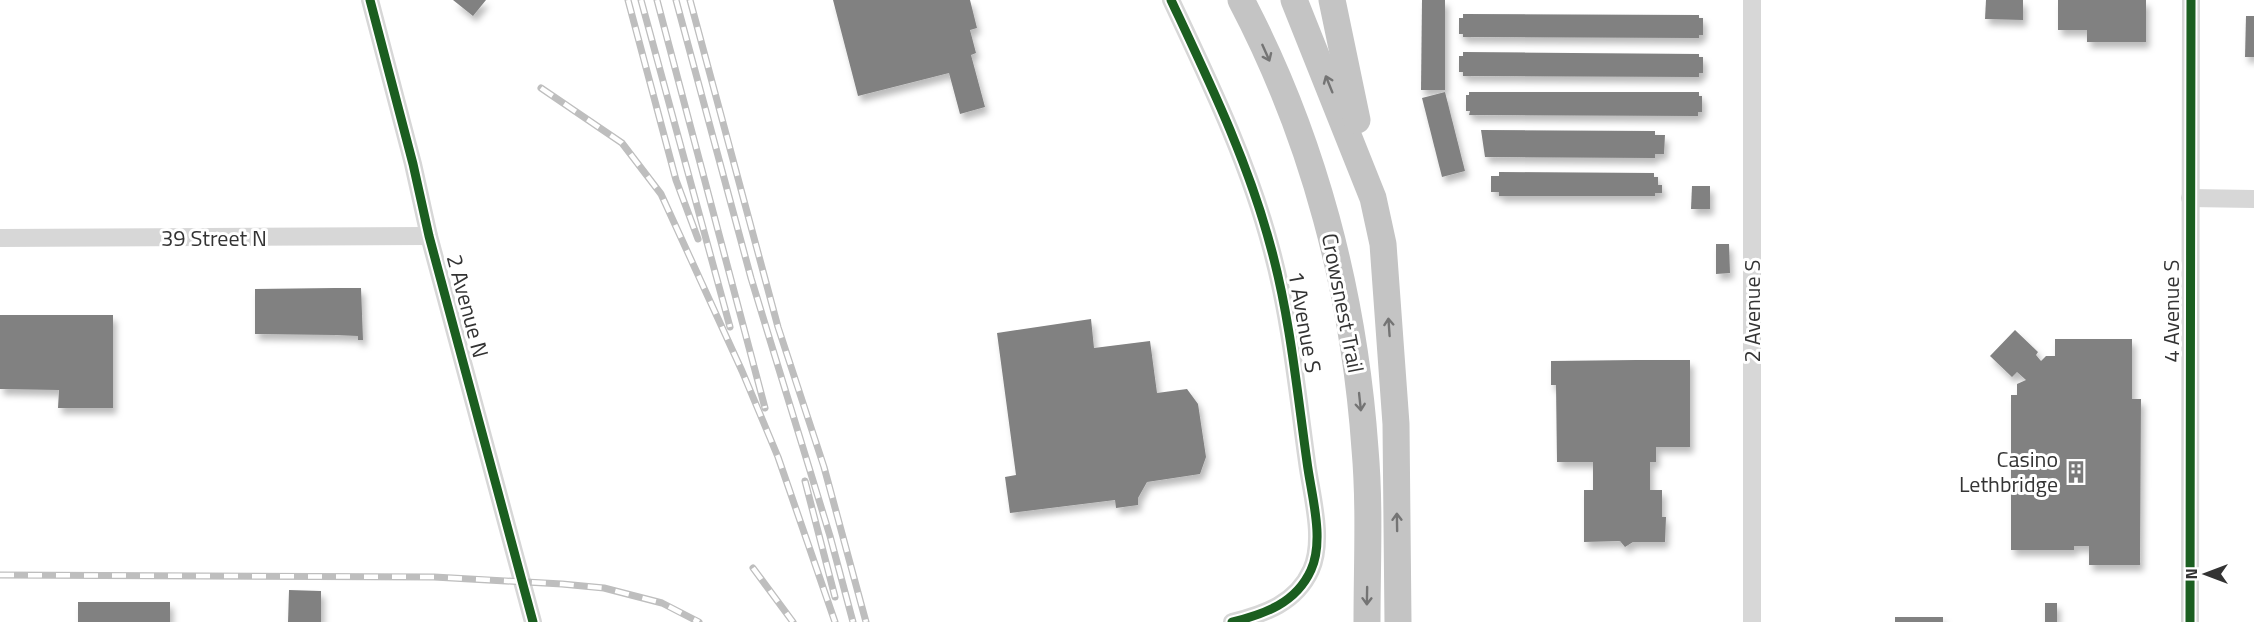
<svg xmlns="http://www.w3.org/2000/svg" width="2254" height="622" font-family="'Titillium Web',sans-serif">
<style>
.building{fill:#818181;filter:url(#shadow)}
.lines{fill:none;stroke-linecap:round;stroke-linejoin:round}
.minor{stroke:#d7d7d7;stroke-width:18}
.highway{stroke:#c4c4c4;stroke-width:27}
.rail-casing{stroke:#bebebe;stroke-width:7}
.rail{stroke:#fff;stroke-width:4.5;stroke-dasharray:14;stroke-linecap:butt}
.cycleway-casing{stroke:#fff;stroke-width:13}
.cycleway{stroke:#1b5e20;stroke-width:9}
.oneway{stroke:#747474}
.labels{text-anchor:middle;stroke-width:6;stroke-linejoin:round;paint-order:stroke}
.street-label{font-size:22px;fill:#333;stroke:#fff}
.poi-label{font-size:22px;fill:#333;stroke:#fff;text-anchor:end}
</style>
<defs>
<filter id="shadow"><feDropShadow dx="3.5" dy="6" stdDeviation="3" flood-color="#0004"/></filter>
</defs>
<rect width="100%" height="100%" fill="#fff"/>
<g class="building">
<polygon points="453,0 486,0 473,16"/>
<polygon points="833,0 970,0 977,28 970,30 976,53 971,55 985,107 960,114 949,73 858,96"/>
<polygon points="1422,0 1445,0 1445,90 1421,90"/>
<polygon points="1986,0 2023,0 2023,20 1985,19"/>
<polygon points="2058,0 2146,0 2146,42 2087,42 2087,30 2058,30"/>
<polygon points="1463,14 1699,15 1699,18 1703,18 1703,35 1699,35 1699,38 1463,37 1463,34 1459,34 1459,18 1463,18"/>
<polygon points="2246,16 2254,16 2254,57 2245,57"/>
<polygon points="1463,52 1699,54 1699,57 1703,57 1703,73 1699,73 1699,77 1463,76 1463,72 1459,72 1459,56 1463,56"/>
<polygon points="1445,92 1465,171 1442,177 1422,98"/>
<polygon points="1469,92 1699,92 1699,96 1702,96 1702,112 1698,112 1698,116 1469,115 1470,111 1466,111 1466,95 1469,95"/>
<polygon points="1481,130 1655,131 1655,135 1665,135 1664,154 1655,154 1655,158 1485,157"/>
<polygon points="1499,172 1654,173 1654,177 1658,177 1658,185 1662,185 1662,193 1655,193 1655,196 1499,196 1499,192 1491,192 1491,176 1499,176"/>
<polygon points="1692,186 1710,186 1710,209 1691,209"/>
<polygon points="1716,244 1729,244 1730,273 1716,274"/>
<polygon points="335,288 361,288 363,340 358,340 358,336 335,335 255,334 255,289"/>
<polygon points="0,315 113,315 113,408 58,408 59,390 0,389"/>
<polygon points="1091,319 1094,348 1150,341 1157,393 1187,389 1198,404 1206,457 1200,474 1147,482 1138,498 1138,505 1116,508 1115,500 1010,513 1005,477 1016,475 997,333"/>
<polygon points="2015,330 2038,352 2036,355 2041,361 2046,356 2055,356 2055,339 2132,339 2132,399 2141,399 2140,565 2089,565 2089,546 2074,546 2074,550 2011,550 2011,395 2017,395 2017,384 2026,380 2017,372 2012,377 1990,356"/>
<polygon points="1636,360 1690,360 1690,447 1656,447 1656,462 1650,462 1650,490 1662,490 1662,517 1666,517 1665,542 1633,542 1625,547 1620,541 1584,542 1584,490 1593,490 1593,462 1557,462 1556,385 1551,385 1551,361"/>
<polygon points="289,590 321,591 321,622 288,622"/>
<rect x="78" y="602" width="92" height="20"/>
<rect x="2045" y="603" width="12" height="19"/>
<rect x="1895" y="617" width="48" height="5"/>
</g>
<g class="lines">
<g class="minor">
<polyline points="370,0 413,164 429,236 533,622"/>
<path d="M1171 0C1209 81 1248 161 1271 248 1290 317 1297 391 1307 462 1311 494 1325 539 1311 570 1296 603 1265 614 1232 622"/>
<polyline points="1752,0 1752,622"/>
<polyline points="2190,198 2254,199"/>
<polyline points="0,238 429,236"/>
<polyline points="2190,622 2191,0"/>
</g>
<g class="highway">
<path d="M1241 0C1314 139 1354 293 1365 449 1370 506 1367 564 1367 622"/>
<polyline points="1294,0 1373,198 1383,244 1396,424 1398,622"/>
<polyline points="1332,0 1357,120"/>
</g>
<g class="rail-casing">
<g id="rail">
<polyline points="628,0 676,180 698,239"/>
<polyline points="641,0 730,327"/>
<polyline points="657,0 765,408"/>
<polyline points="676,0 751,278 830,536 853,622"/>
<polyline points="690,0 778,327 824,467 866,622"/>
<polyline points="541,88 622,143 661,194 742,371 778,457 835,622"/>
<polyline points="805,481 835,597"/>
<polyline points="753,568 793,622"/>
<polyline points="0,575 434,577 562,584 604,588 662,603 699,622"/>
</g>
</g>
<use href="#rail" class="rail"/>
<g class="cycleway-casing">
<g id="cycleway">
<polyline points="370,0 413,164 429,236 533,622"/>
<path d="M1171 0C1209 81 1248 161 1271 248 1290 317 1297 391 1307 462 1311 494 1325 539 1311 570 1296 603 1265 614 1232 622"/>
<polyline points="2190,622 2191,0"/>
</g>
</g>
<use href="#cycleway" class="cycleway"/>
</g>
<defs><path id="oneway-shaft" d="M-6 0H5M1.5-3L5.5 0L1.5 3" fill="none" stroke-width="1.6" stroke-linecap="round" stroke-linejoin="round" transform="scale(1.5)"/></defs>
<g class="oneway">
<use href="#oneway-shaft" transform="translate(1266 53) rotate(66)"/>
<use href="#oneway-shaft" transform="translate(1329 84) rotate(-112)"/>
<use href="#oneway-shaft" transform="translate(1389 327) rotate(-94)"/>
<use href="#oneway-shaft" transform="translate(1360 402) rotate(84)"/>
<use href="#oneway-shaft" transform="translate(1397 522) rotate(-91)"/>
<use href="#oneway-shaft" transform="translate(1367 596) rotate(91)"/>
</g>
<defs>
<g id="building-bare" transform="scale(1.8)"><path d="M-4-6H4V6H1V3H-1V6H-4ZM-2.5-4.3h1.7v1.8h-1.7ZM.8-4.3h1.7v1.8H.8ZM-2.5-1h1.7V.8h-1.7ZM.8-1h1.7V.8H.8Z" fill="#7a7a7a" stroke="#fff" stroke-width="2.5" paint-order="stroke"/></g>
</defs>
<g fill-rule="evenodd">
<use href="#building-bare" x="2076" y="472"/>
</g>
<g class="labels">
<g class="street-label">
<text x="214" y="246">39 Street N</text>
<text transform="translate(1343 303) rotate(79)" y="8">Crowsnest Trail</text>
<text transform="translate(468 306) rotate(75)" y="8">2 Avenue N</text>
<text transform="translate(1752 311) rotate(-90)" y="8">2 Avenue S</text>
<text transform="translate(2171 311) rotate(-90)" y="8">4 Avenue S</text>
<text transform="translate(1305 322) rotate(80)" y="8">1 Avenue S</text>
</g>
<g class="poi-label">
<text x="2058" y="467">Casino<tspan x="2058" dy="25">Lethbridge</tspan></text>
</g>
</g>
<g transform="translate(2206 574) rotate(270)" stroke="#ffffff" stroke-width="4.5" paint-order="stroke">
<path d="M0-4.5L10 22L0 15L-10 22Z" fill="#333333"/>
<text y="-9" font-size="16" font-weight="bold" text-anchor="middle" fill="#333333">N</text>
</g>
</svg>
